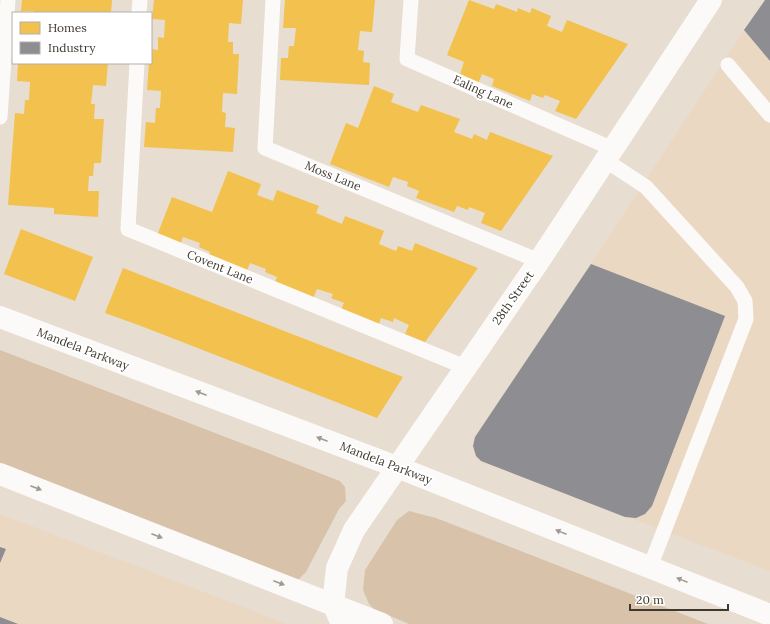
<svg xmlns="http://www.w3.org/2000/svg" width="770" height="624" font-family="Lora,serif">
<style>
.built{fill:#ead8c3}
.green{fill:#d8c3aa}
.homes{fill:#f2c14e}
.industry{fill:#8d8d92}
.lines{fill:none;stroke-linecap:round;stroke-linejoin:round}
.service{stroke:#fcfaf8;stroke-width:15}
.minor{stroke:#fcfaf8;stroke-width:22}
.secondary{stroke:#fcfaf8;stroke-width:22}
.oneway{fill:#9e9a94}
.labels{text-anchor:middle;stroke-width:4;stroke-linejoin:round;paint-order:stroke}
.street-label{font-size:12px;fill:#403930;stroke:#fff}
</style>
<rect width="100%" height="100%" fill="#e8ddd1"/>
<g class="built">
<polygon points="770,0 770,571 481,461 476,456 591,264 744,30"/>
<polygon points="0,514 170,579 287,624 0,624"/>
</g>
<g class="green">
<polygon points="0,350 340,481 345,487 346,501 339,509 306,572 299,579 295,580 0,466"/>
<polygon points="409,511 436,518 708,624 409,624 374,609 369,604 363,590 365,570 397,520"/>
</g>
<g class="homes">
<polygon points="22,0 112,0 111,13 34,13 34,11 21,11"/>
<polygon points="154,0 243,0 241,24 229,23 228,42 233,42 233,54 239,54 237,94 223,93 222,112 226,113 225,127 235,128 233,152 144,147 146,122 155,123 156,108 160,108 161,91 147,90 149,63 151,63 151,49 158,50 158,37 164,38 165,20 152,19"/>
<polygon points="285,0 375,0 372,32 360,31 358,50 364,51 363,62 370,63 369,85 280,80 281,58 288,58 289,46 294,46 296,28 283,28"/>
<polygon points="469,0 494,9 496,4 517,12 518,8 530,13 532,8 551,16 547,26 562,32 567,20 628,44 576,119 555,111 560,101 545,95 543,98 532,94 530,101 492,86 494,79 482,74 478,84 459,77 464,62 447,55"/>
<polygon points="18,63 108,63 106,86 93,85 91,104 95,104 94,119 104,119 101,163 94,163 93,176 89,176 88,191 99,191 98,217 54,214 54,208 8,205 15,113 24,114 25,100 29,100 30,82 17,81"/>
<polygon points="374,86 394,94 391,102 418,112 421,105 460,119 454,132 472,139 474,134 487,140 490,132 553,156 501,231 481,223 485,213 469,207 468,210 457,206 454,212 416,198 419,191 407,186 408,182 393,177 389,187 330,164 346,123 358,128"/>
<polygon points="228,171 261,184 257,195 273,201 277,190 319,206 316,213 342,224 345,216 384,231 379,244 396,251 398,246 412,251 415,243 478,268 425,342 405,334 409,325 394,318 393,322 381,318 379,324 341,309 344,303 331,298 333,294 317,289 313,299 274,284 277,277 265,272 266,269 250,263 246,273 208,258 210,252 199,247 200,243 183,237 180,247 156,238 172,197 212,212"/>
<polygon points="21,229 93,257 75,301 4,274"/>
<polygon points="123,268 292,334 403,377 377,418 141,326 105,313"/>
</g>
<g class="industry">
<polygon points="765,0 770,0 770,61 744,30"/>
<polygon points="591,264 725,316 652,506 645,514 636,518 625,517 481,461 476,456 473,446 475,437"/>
<polygon points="0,547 6,549 0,563"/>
<polygon points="0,617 18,624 0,624"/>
</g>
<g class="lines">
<g class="service">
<polyline points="273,0 265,148 539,261"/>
<polyline points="411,0 407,59 613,149"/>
<polyline points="139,13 140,0"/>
<polyline points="137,63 128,229 465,367"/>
<polyline points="728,65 770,115"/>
<polyline points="0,117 8,0"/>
<polyline points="605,160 646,187 737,287 745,301 746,319 650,567"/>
</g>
<polyline class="minor" points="342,624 333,604 337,568 354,530 539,261 711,0"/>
<g class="secondary">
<polyline points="0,317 397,467 770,615"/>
<polyline points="0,474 382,624"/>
</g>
</g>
<defs><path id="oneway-solid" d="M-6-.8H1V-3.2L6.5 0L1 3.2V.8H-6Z"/></defs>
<g class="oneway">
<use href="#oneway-solid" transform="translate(201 393) rotate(-159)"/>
<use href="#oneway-solid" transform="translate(322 439) rotate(-159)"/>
<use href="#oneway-solid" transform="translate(36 488) rotate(21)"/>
<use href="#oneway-solid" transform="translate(561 532) rotate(-158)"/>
<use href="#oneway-solid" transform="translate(157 536) rotate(21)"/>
<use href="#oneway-solid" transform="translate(682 580) rotate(-158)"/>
<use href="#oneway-solid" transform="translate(279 583) rotate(21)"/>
</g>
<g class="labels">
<g class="street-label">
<text transform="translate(483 92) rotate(24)" y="4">Ealing Lane</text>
<text transform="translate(333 176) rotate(22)" y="4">Moss Lane</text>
<text transform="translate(220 267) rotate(22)" y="4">Covent Lane</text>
<text transform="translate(513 298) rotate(-55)" y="4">28th Street</text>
<text transform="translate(83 349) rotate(21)" y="4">Mandela Parkway</text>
<text transform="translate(386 463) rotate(21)" y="4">Mandela Parkway</text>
</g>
</g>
<rect x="12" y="12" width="140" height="52" fill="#ffffff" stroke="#b3b0ac"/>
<rect x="20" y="22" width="20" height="12" fill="#f2c14e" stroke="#b3b0ac"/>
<text x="48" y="32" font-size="12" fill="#403930">Homes</text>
<rect x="20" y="42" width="20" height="12" fill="#8d8d92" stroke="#b3b0ac"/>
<text x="48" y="52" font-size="12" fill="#403930">Industry</text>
<path d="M630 604v6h98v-6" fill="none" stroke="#403930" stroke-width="2"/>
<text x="636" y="604" font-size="12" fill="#403930" stroke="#ffffff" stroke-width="3" paint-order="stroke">20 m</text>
</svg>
